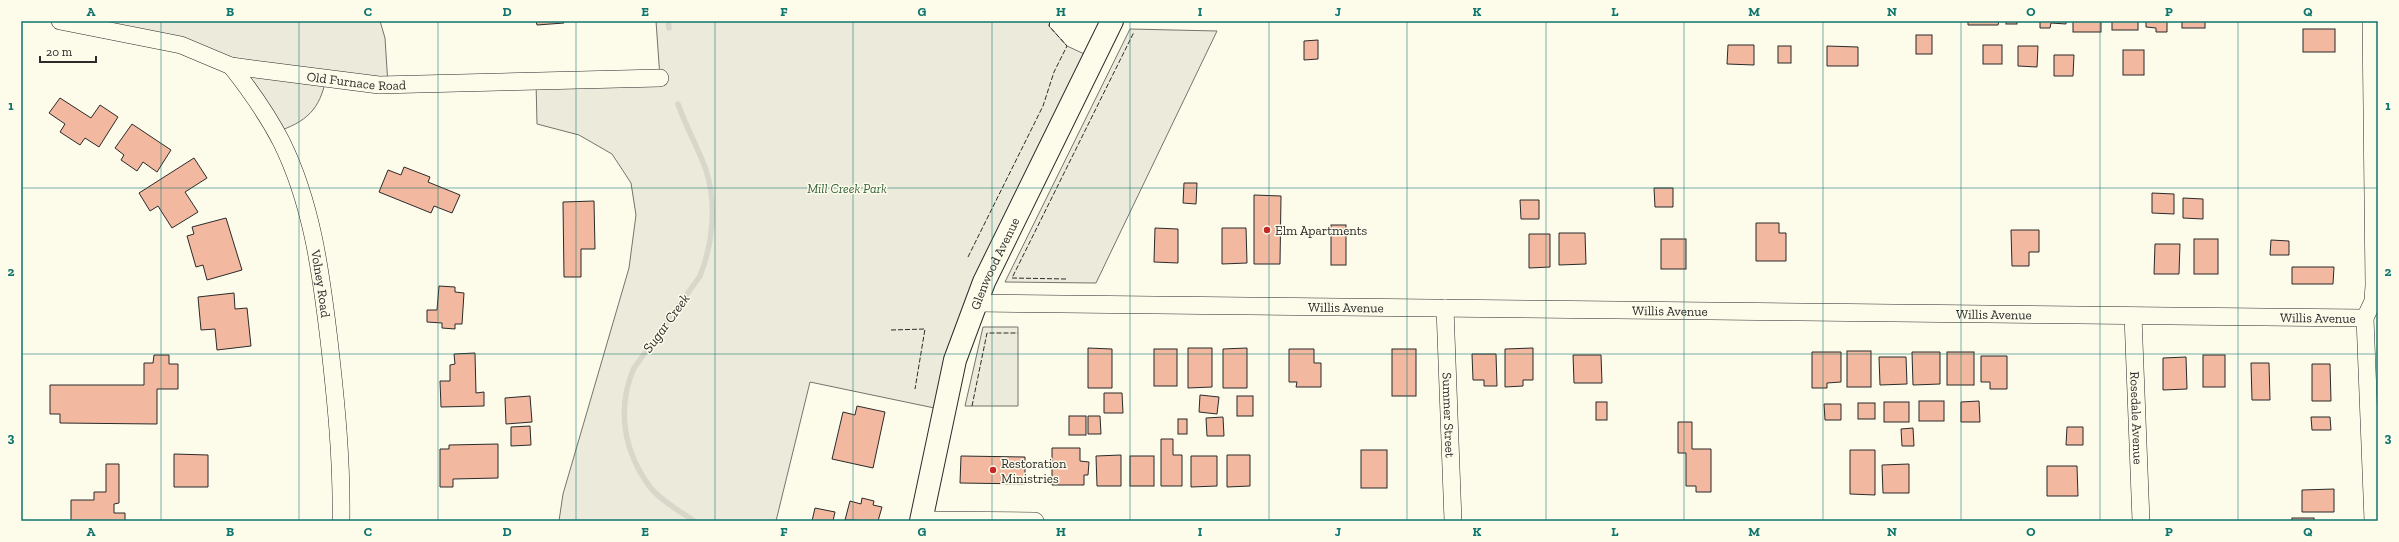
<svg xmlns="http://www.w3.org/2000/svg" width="2399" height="542" font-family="'Zilla Slab',serif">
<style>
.green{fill:#ecebdb;stroke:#74746e}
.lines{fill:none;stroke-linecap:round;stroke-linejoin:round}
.stream{stroke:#d8d7c9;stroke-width:5.5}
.building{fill:#f2b8a0;stroke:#2b2b2b}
.minor-casing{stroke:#2b2b2b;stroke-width:18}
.secondary-casing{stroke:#2b2b2b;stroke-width:24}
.minor{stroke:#fdfbea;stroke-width:17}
.secondary{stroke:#fdfbea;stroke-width:22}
.fence{stroke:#2b2b2b;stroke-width:1;stroke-dasharray:5 2;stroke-linecap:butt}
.grid{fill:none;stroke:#0f766e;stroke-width:1;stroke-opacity:0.55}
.poi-dot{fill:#c62828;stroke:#fdfbea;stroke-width:1.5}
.labels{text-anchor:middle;stroke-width:3;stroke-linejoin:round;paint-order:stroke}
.street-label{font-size:13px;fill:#2b2b2b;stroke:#fdfbea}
.park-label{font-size:13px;font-style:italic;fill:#34623c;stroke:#fdfbea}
.poi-label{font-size:13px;fill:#2b2b2b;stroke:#fdfbea;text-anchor:start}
.water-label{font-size:14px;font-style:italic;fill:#2b2b2b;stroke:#fdfbea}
.neatline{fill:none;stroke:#0f766e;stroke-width:1.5}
.grid-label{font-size:13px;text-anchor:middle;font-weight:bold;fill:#0f766e}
</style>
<rect width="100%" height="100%" fill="#fdfbea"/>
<g class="green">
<path d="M60 21H380L385 38 388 85 326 78C320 110 306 122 276 132L231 66Z"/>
<polygon points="656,21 1050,21 1049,26 1067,46 1093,58 976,303 944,410 810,382 776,521 559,521 563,494 629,268 636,215 631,183 612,154 579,135 537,124 536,81 660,78"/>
<polygon points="1130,29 1217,31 1096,283 1005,282"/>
<polygon points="983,327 1018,327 1018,406 965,406"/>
</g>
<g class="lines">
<g class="stream">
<polyline points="668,21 669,28"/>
<path d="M678 104C686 127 698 148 706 170 717 205 713 243 700 276L634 368C616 409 624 452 650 487 661 501 680 511 694 521"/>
</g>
</g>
<g class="building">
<polygon points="536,21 564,21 564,23 537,25"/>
<polygon points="1968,21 1999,21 1998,25 1968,25"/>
<rect x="2006" y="21" width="11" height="3"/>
<polygon points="2040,21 2066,21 2066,24 2051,23 2050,28 2040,28"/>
<rect x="2073" y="21" width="28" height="11"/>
<rect x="2112" y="21" width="26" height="9"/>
<polygon points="2146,21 2167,21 2167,32 2156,32 2156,28 2146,27"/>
<rect x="2182" y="21" width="23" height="7"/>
<rect x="2303" y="29" width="32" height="23"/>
<rect x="1916" y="35" width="16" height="19"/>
<polygon points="1318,40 1318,59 1304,60 1304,41"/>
<polygon points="1728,45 1754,45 1754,65 1727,64"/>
<rect x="1983" y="45" width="19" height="19"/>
<rect x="1778" y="46" width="13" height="17"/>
<polygon points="1827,46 1858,47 1858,66 1827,66"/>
<polygon points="2018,46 2038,46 2037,67 2018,66"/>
<rect x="2123" y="50" width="21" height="25"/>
<polygon points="2054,55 2074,55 2073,76 2054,76"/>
<polygon points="60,98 91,118 100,105 118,117 99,147 85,138 80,145 60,132 65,124 49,113"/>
<polygon points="132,124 171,150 157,172 143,162 137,171 121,160 124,155 115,148"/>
<polygon points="194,158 207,178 185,192 198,212 172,228 158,206 150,211 139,193"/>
<polygon points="404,167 430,177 428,182 460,195 452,213 434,206 431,213 379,192 388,170 401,175"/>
<polygon points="1184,183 1197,183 1196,204 1183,203"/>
<polygon points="1654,188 1673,188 1673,207 1655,207"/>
<polygon points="2152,193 2174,194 2174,214 2152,213"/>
<polygon points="1254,195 1281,196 1280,264 1254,264"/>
<polygon points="2183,198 2203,199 2203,219 2183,218"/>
<polygon points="1520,200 1539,200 1539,219 1521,219"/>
<polygon points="594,201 595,249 581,249 581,277 564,277 563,202"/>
<polygon points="226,218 242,270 207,280 203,265 196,267 187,236 194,234 192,227"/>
<polygon points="1756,223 1779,223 1779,233 1786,233 1786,261 1756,261"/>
<rect x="1331" y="225" width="15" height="40"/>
<polygon points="1155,228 1178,229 1178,263 1154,262"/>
<polygon points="1222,228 1246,228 1247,263 1222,264"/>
<polygon points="2011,230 2039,230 2039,252 2029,252 2029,266 2012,266"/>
<polygon points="1559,233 1585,233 1586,264 1559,265"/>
<polygon points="1529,234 1550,234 1550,267 1529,268"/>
<rect x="1661" y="239" width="25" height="30"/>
<rect x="2194" y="239" width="24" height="35"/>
<polygon points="2271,240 2289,241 2289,255 2270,255"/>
<polygon points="2155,244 2180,244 2179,274 2154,274"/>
<polygon points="2292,267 2334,267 2333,284 2292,284"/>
<polygon points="439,286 455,287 455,292 464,293 462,324 455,324 455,329 442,328 442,323 427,322 427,310 437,310"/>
<polygon points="234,293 235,309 247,308 251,346 217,350 215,329 201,330 198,297"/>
<polygon points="1088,348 1112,349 1112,388 1088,388"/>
<polygon points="1188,348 1212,348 1212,387 1188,388"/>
<polygon points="1247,348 1247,388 1223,388 1223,349"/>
<polygon points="1533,348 1533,380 1523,380 1523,386 1505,387 1505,349"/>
<rect x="1154" y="349" width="23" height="37"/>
<polygon points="1289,349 1314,349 1314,363 1321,363 1321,387 1296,387 1297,382 1289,382"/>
<rect x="1392" y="349" width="24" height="47"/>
<rect x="1847" y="351" width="24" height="36"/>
<polygon points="1812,352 1841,352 1841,382 1827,383 1827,388 1812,388"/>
<polygon points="1912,352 1940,352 1940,384 1913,385"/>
<rect x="1947" y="352" width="27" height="33"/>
<polygon points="475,353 476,393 484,392 484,406 441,407 440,381 450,381 450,365 455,364 454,354"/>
<polygon points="1472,354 1496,354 1497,386 1484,386 1484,380 1473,380"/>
<polygon points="154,355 169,355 169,364 178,364 178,389 157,389 157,424 60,423 60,414 50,414 50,385 144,385 144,363 153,363"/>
<polygon points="1573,355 1601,355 1602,383 1574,383"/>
<rect x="2203" y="355" width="22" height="32"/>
<polygon points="1981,356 2007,356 2007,389 1990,389 1990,382 1981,382"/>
<polygon points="1879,357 1906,357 1907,384 1880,385"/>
<polygon points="2186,357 2187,389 2163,390 2163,358"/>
<polygon points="2251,363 2269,363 2270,400 2252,400"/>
<polygon points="2312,364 2330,364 2331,401 2312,401"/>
<polygon points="1104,393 1122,393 1123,413 1104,413"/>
<polygon points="1200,395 1219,397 1217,414 1199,412"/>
<polygon points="530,396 532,422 506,424 505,398"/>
<rect x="1237" y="396" width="16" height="20"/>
<rect x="1919" y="401" width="25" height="20"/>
<polygon points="1979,401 1980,422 1961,422 1961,402"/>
<rect x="1596" y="402" width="11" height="18"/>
<rect x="1884" y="402" width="25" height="20"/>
<rect x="1858" y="403" width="17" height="16"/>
<polygon points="1824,404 1841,404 1841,420 1825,420"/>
<polygon points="857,406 885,412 873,468 832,459 843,412 855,415"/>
<rect x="1069" y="416" width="17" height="19"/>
<polygon points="1088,416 1100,416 1101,434 1088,434"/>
<polygon points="1223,417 1224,436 1207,436 1206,418"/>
<polygon points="2311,417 2330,417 2331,430 2312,430"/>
<rect x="1178" y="419" width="9" height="15"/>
<polygon points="1678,422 1692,422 1692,449 1711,449 1711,492 1696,492 1696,486 1686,486 1686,453 1678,453"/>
<polygon points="530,426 531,445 511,446 511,427"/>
<polygon points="2067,427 2083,427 2083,445 2066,445"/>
<polygon points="1913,428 1914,446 1902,446 1901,429"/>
<polygon points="1161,439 1173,439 1173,455 1182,455 1182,486 1161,486"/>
<polygon points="498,444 498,478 453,479 453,487 440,487 440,449 449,449 449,445"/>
<polygon points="1052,448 1080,448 1080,461 1089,462 1088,475 1084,475 1084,485 1052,485"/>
<rect x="1361" y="450" width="26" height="38"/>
<polygon points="1850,450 1875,450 1875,495 1850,494"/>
<polygon points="174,454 208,455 208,487 174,487"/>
<polygon points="1121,455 1121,486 1097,486 1096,456"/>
<polygon points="1227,455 1250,455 1250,486 1227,487"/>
<polygon points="961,456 1025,457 1025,484 960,483"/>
<rect x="1130" y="456" width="24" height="30"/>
<polygon points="1191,456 1217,456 1217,486 1191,487"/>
<polygon points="106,464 119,464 119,503 114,504 114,513 125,513 125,521 71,521 71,500 94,500 94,492 106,492"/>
<polygon points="1909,464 1909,493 1883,493 1882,465"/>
<polygon points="2047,466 2077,466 2078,496 2047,496"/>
<polygon points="2334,489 2334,512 2302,512 2302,490"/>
<polygon points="862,498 874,501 873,505 882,507 878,521 845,520 850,501 861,504"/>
<polygon points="815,508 835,512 833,521 812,521"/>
<rect x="2292" y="518" width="22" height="3"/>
</g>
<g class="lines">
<g class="minor-casing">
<g id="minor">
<path id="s1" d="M60 21 181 45 231 66 379 85 660 78"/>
<polyline points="2371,21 2374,285 2373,301 2365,318 2373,521"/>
<path id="s2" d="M231 66C250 90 267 114 281 141 312 203 321 273 329 340 336 401 342 460 341 521"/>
<path id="s3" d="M976 303 2365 318"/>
<path id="s4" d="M1445 308 1453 521"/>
<path id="s5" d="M2133 316 2141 521"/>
<polyline points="921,520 1035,521"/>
</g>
</g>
<g class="secondary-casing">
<g id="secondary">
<path id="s6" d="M921 521 955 360 984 282 1112 21"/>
</g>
</g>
<use href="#minor" class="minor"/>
<use href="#secondary" class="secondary"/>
<g class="fence">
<polyline points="968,257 1043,106 1054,72 1067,46 1049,26 1050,21"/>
<polyline points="1066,279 1012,278 1134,32"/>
<polyline points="891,330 925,329 915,389"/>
<polyline points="972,406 987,333 1018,333"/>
</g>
</g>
<path class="grid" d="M161 21V521M299 21V521M438 21V521M576 21V521M715 21V521M853 21V521M992 21V521M1130 21V521M1269 21V521M1407 21V521M1546 21V521M1684 21V521M1823 21V521M1961 21V521M2100 21V521M2238 21V521M21 188H2378M21 354H2378"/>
<g class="poi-dot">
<circle cx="1267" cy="230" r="4"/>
<circle cx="993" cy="470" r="4"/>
</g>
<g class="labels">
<g class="street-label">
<text dy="5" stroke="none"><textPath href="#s1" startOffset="304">Old Furnace Road</textPath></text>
<text dy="5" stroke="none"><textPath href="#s6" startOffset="269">Glenwood Avenue</textPath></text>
<text dy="5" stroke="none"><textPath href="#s2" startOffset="239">Volney Road</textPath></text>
<text dy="5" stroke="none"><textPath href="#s3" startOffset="370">Willis Avenue</textPath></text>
<text dy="5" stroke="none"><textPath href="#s3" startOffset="694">Willis Avenue</textPath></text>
<text dy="5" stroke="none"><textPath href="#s3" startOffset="1018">Willis Avenue</textPath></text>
<text dy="5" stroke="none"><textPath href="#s3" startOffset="1342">Willis Avenue</textPath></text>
<text dy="5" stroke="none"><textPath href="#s4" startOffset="107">Summer Street</textPath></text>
<text dy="5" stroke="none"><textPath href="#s5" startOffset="102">Rosedale Avenue</textPath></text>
</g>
<g class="park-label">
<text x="847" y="193">Mill Creek Park</text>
</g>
<g class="poi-label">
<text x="1275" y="235">Elm Apartments</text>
<text x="1001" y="468">Restoration<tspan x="1001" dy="15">Ministries</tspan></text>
</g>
<g class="water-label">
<text transform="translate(666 323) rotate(-54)" y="5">Sugar Creek</text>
</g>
</g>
<rect width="2399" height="542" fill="none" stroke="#fdfbea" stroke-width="44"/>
<path d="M40 56v6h56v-6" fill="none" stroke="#2b2b2b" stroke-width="2"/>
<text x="46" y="56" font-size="12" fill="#2b2b2b" stroke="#fdfbea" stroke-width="3" paint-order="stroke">20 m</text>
<rect x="22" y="22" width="2355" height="498" class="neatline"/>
<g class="grid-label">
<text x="91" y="16">A</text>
<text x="230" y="16">B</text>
<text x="368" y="16">C</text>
<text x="507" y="16">D</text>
<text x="645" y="16">E</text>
<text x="784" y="16">F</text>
<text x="922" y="16">G</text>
<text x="1061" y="16">H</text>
<text x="1200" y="16">I</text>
<text x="1338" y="16">J</text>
<text x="1477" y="16">K</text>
<text x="1615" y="16">L</text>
<text x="1754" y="16">M</text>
<text x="1892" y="16">N</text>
<text x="2031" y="16">O</text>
<text x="2169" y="16">P</text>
<text x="2308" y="16">Q</text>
<text x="11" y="110">1</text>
<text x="2388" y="110">1</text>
<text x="11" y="276">2</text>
<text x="2388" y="276">2</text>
<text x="11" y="442">3</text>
<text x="2388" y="442">3</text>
<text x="91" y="536">A</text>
<text x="230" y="536">B</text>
<text x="368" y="536">C</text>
<text x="507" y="536">D</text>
<text x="645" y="536">E</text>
<text x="784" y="536">F</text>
<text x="922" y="536">G</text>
<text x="1061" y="536">H</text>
<text x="1200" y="536">I</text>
<text x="1338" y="536">J</text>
<text x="1477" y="536">K</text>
<text x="1615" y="536">L</text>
<text x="1754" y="536">M</text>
<text x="1892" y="536">N</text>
<text x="2031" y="536">O</text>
<text x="2169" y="536">P</text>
<text x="2308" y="536">Q</text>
</g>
</svg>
